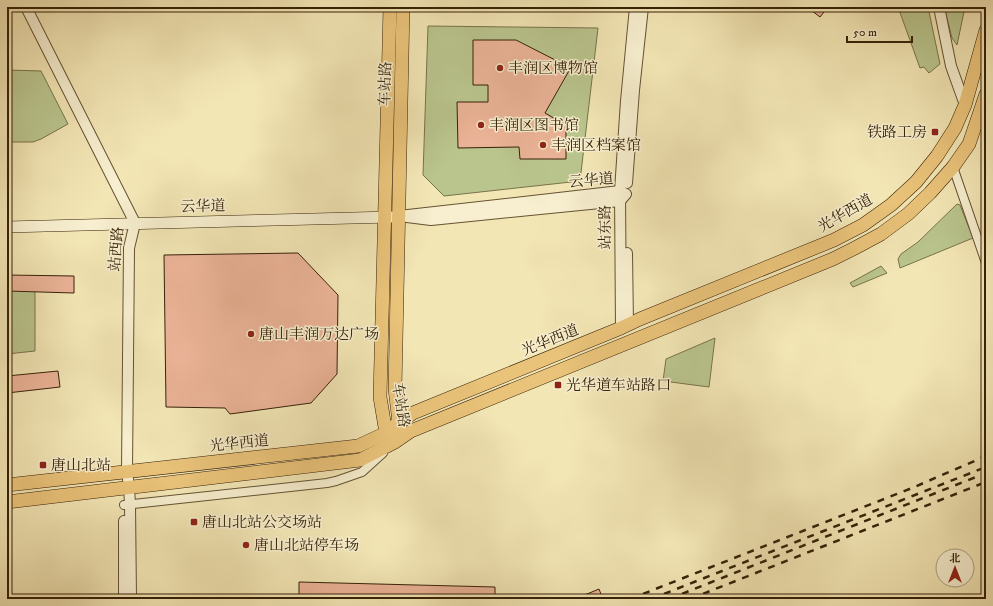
<svg xmlns="http://www.w3.org/2000/svg" width="993" height="606" font-family="'IM FELL DW Pica','Noto Serif SC',serif">
<style>
.green{fill:#bac58e;stroke:#78734b}
.building{fill:#ebb397;stroke:#362108}
.lines{fill:none;stroke-linecap:round;stroke-linejoin:round}
.minor-casing{stroke:#655233;stroke-width:10}
.tertiary-casing{stroke:#655233;stroke-width:12}
.secondary-casing{stroke:#362108;stroke-width:12}
.primary-casing{stroke:#362108;stroke-width:14}
.minor{stroke:#f7efcf;stroke-width:8}
.tertiary{stroke:#f7efcf;stroke-width:10}
.secondary{stroke:#f7efcf;stroke-width:11}
.primary{stroke:#eac37a;stroke-width:13}
.rail{stroke:#362108;stroke-width:2.5;stroke-dasharray:7 7;stroke-linecap:butt}
.poi-dot{fill:#8f2418;stroke:#f7efcf;stroke-width:1.5}
.labels{text-anchor:middle;stroke-width:3;stroke-linejoin:round;paint-order:stroke}
.poi-label{font-size:15px;fill:#362108;stroke:#f7efcf;text-anchor:start}
.street-label{font-size:15px;fill:#362108;stroke:#f7efcf}
</style>
<rect width="100%" height="100%" fill="#f3e6b5"/>
<filter id="stains"><feTurbulence type="fractalNoise" baseFrequency=".005" numOctaves="4"/><feColorMatrix values="0 0 0 0 .2 0 0 0 0 .09 0 0 0 0 .02 0 0 0 .5 -.17"/></filter>
<radialGradient id="worn" r=".72"><stop offset=".6" stop-color="#630" stop-opacity="0"/><stop offset="1" stop-color="#630" stop-opacity=".3"/></radialGradient>
<g class="green">
<polygon points="898,7 928,7 940,64 929,73 924,67 920,68"/>
<polygon points="944,7 965,7 957,45 952,38"/>
<polygon points="428,26 598,28 580,181 444,196 423,175"/>
<polygon points="7,70 41,71 68,124 41,139 33,142 7,142"/>
<polygon points="957,204 960,205 973,238 900,268 898,259 901,254 918,242"/>
<polygon points="881,266 887,273 853,287 850,283"/>
<polygon points="35,289 35,351 7,354 7,290"/>
<polygon points="715,338 709,387 663,381 666,359"/>
</g>
<g class="building">
<polygon points="807,7 828,7 820,17"/>
<polygon points="473,40 516,40 567,66 570,69 545,113 566,125 566,159 520,159 519,147 458,148 457,102 488,102 488,85 473,85"/>
<polygon points="298,253 338,295 337,374 311,403 230,414 225,408 166,407 164,255"/>
<polygon points="7,275 74,276 74,293 7,291"/>
<polygon points="58,371 60,387 7,393 7,376"/>
<polygon points="299,582 495,587 495,599 299,599"/>
<polygon points="599,589 603,599 575,599"/>
</g>
<g class="lines">
<g class="minor-casing">
<g id="minor">
<polyline points="953,167 986,263"/>
<polyline points="124,505 327,483 336,481 362,472 383,453"/>
</g>
</g>
<g class="tertiary-casing">
<g id="tertiary">
<polyline points="26,7 135,223 129,248 127,471 129,487 130,504 131,599"/>
<polyline points="939,7 951,66 965,105"/>
<polyline points="627,183 634,90 643,7"/>
<polygon points="620,191 626,194 620,201 431,220 399,216"/>
<polyline points="627,253 628,325"/>
<polyline points="621,328 620,191 626,101 635,7"/>
<polyline points="124,521 124,599"/>
</g>
</g>
<g class="secondary-casing">
<polyline id="secondary" points="7,227 392,217"/>
</g>
<g class="primary-casing">
<g id="primary">
<polyline points="398,429 399,422 395,389 403,7"/>
<polyline points="390,437 386,433 380,397 390,7"/>
<polyline points="7,485 358,446 386,433 399,422 413,413 621,328 640,319 834,240 863,225 891,205 916,182 937,156 955,128 965,105 986,30"/>
<polyline points="7,502 360,460 395,442 411,431 833,259 855,248 881,234 908,214 930,193 953,167 969,144 986,94"/>
</g>
</g>
<use href="#minor" class="minor"/>
<use href="#tertiary" class="tertiary"/>
<use href="#secondary" class="secondary"/>
<use href="#primary" class="primary"/>
<g class="rail">
<polyline points="630,599 912,488 986,456"/>
<polyline points="651,599 986,467"/>
<polyline points="669,599 986,473"/>
<polyline points="690,599 986,482"/>
</g>
</g>
<g class="poi-dot">
<circle cx="500" cy="68" r="4"/>
<circle cx="481" cy="125" r="4"/>
<rect x="931" y="128" width="8" height="8" rx="2"/>
<circle cx="543" cy="145" r="4"/>
<circle cx="251" cy="334" r="4"/>
<rect x="554" y="381" width="8" height="8" rx="2"/>
<rect x="39" y="461" width="8" height="8" rx="2"/>
<rect x="190" y="518" width="8" height="8" rx="2"/>
<circle cx="246" cy="545" r="4"/>
</g>
<g class="labels">
<g class="poi-label">
<text x="508" y="73">丰润区博物馆</text>
<text x="489" y="130">丰润区图书馆</text>
<text x="927" y="137" text-anchor="end">铁路工房</text>
<text x="551" y="150">丰润区档案馆</text>
<text x="259" y="339">唐山丰润万达广场</text>
<text x="566" y="390">光华道车站路口</text>
<text x="51" y="470">唐山北站</text>
<text x="202" y="527">唐山北站公交场站</text>
<text x="254" y="550">唐山北站停车场</text>
</g>
<g class="street-label">
<text transform="translate(385 84) rotate(-89)" y="5">车站路</text>
<text transform="translate(591 180) rotate(-5)" y="5">云华道</text>
<text transform="translate(203 206) rotate(-1)" y="5">云华道</text>
<text transform="translate(845 213) rotate(-30)" y="5">光华西道</text>
<text transform="translate(605 227) rotate(-90)" y="5">站东路</text>
<text transform="translate(116 249) rotate(-85)" y="5">站西路</text>
<text transform="translate(550 340) rotate(-22)" y="5">光华西道</text>
<text transform="translate(401 405) rotate(81)" y="5">车站路</text>
<text transform="translate(239 443) rotate(-6)" y="5">光华西道</text>
</g>
</g>
<rect width="993" height="606" fill="none" stroke="#f3e6b5" stroke-width="24"/>
<rect x="8" y="8" width="977" height="590" fill="none" stroke="#362108" stroke-width="2"/>
<rect x="12" y="12" width="969" height="582" fill="none" stroke="#362108"/>
<g transform="translate(955 568)"><circle r="19" fill="#f7efcf" stroke="#aa9d7f"/>
<path d="M0-3L7 15L0 10L-7 15Z" fill="#8f2418"/>
<text y="-6" font-size="11" font-weight="bold" text-anchor="middle" fill="#362108">北</text>
</g>
<path d="M847 36v6h65v-6" fill="none" stroke="#362108" stroke-width="2"/>
<text x="853" y="36" font-size="12" fill="#362108" stroke="#f7efcf" stroke-width="3" paint-order="stroke">50 m</text>
<rect width="100%" height="100%" filter="url(#stains)"/>
<rect width="100%" height="100%" fill="url(#worn)"/>
</svg>
